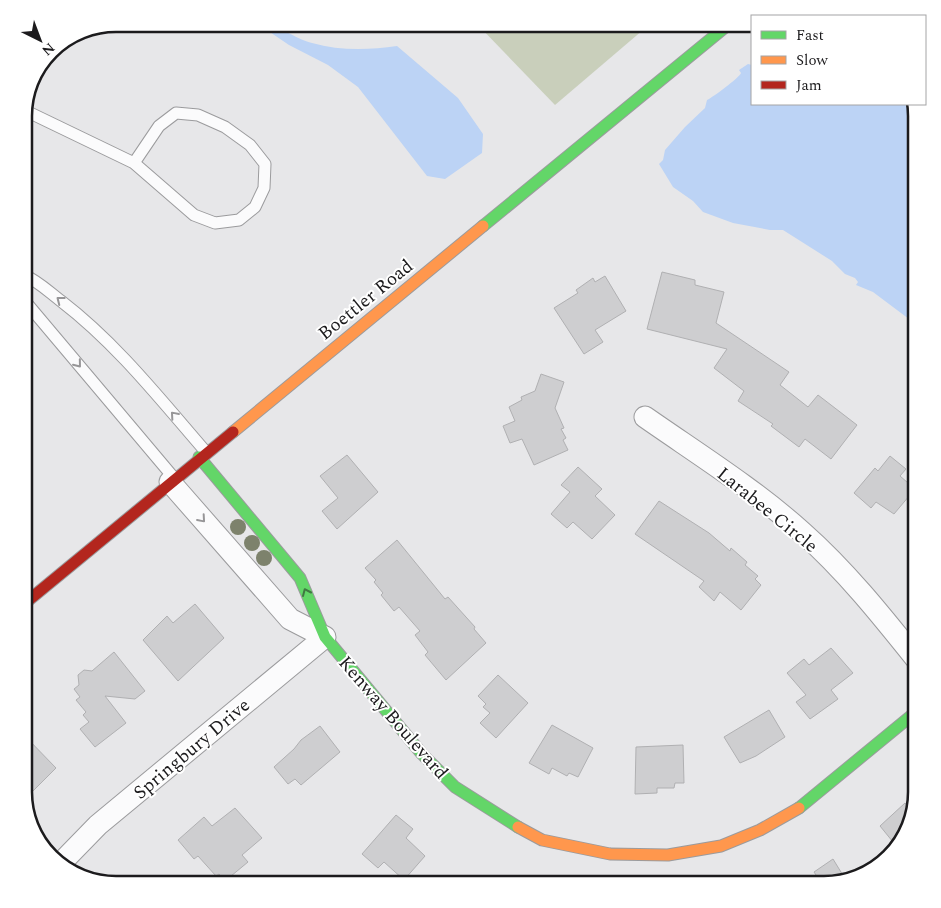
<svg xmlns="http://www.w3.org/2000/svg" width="941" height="908" font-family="Spectral,serif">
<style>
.green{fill:#c9cfbb}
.water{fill:#bcd3f5}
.building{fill:#ceced0;stroke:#b0b0b2}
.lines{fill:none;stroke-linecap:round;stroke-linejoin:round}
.lane-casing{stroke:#9b9b9d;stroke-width:13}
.street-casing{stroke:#9b9b9d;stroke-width:23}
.fast-casing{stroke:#9b9b9d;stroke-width:13}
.slow-casing{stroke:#9b9b9d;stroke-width:13}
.jam-casing{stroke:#9b9b9d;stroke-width:13}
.lane{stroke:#fbfbfc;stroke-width:11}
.street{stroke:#fbfbfc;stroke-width:21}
.fast{stroke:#63d668;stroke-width:11}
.slow{stroke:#ff974d;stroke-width:11}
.jam{stroke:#b3261e;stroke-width:11}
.tree{fill:#7d826c}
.oneway{stroke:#979698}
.oneway2{stroke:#407842}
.labels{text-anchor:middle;stroke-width:4;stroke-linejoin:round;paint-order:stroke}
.street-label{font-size:19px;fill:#1c1b1d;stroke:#fff}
.rim{fill:none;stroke:#1c1b1d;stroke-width:2.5}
</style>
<rect width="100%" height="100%" fill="#e7e7e9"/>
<polygon class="green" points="477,24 650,24 555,105"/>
<g class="water">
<path d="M258 24C279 24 293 38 312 43 340 51 369 50 397 46L458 98 483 134 482 153 445 179 427 176 358 87 328 65 289 45Z"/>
<path d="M748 64 752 65V104H912L917 117V325L873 292 856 285 858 282 855 278 845 274 832 261 783 230H770L733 223 703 212 693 201 673 187 659 164 663 160 665 150 685 127 705 108 707 100C712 98 740 77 741 73L739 70Z"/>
</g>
<g class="building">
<polygon points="662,272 695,280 695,285 724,292 716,323 789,372 780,385 808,407 818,395 857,425 831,459 805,439 799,447 771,426 773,424 738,401 744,391 714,368 727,349 647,329"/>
<polygon points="605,276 626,311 595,330 603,342 584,354 554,308 578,293 576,290 593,278 595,282"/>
<polygon points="541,374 564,382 555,408 564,428 561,429 566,438 563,440 568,450 534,465 522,439 510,443 503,426 515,421 509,407 522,400 521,397 535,391"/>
<polygon points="347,455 378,492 337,529 322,511 338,498 320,476"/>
<polygon points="890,456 906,469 900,476 915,489 894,514 876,502 871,508 854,493 875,468 878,471"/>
<polygon points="578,467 602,489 595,496 615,515 592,539 573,522 567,528 551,514 570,492 561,485"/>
<polygon points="659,501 709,533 730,551 731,548 747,562 745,565 758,576 755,579 761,585 741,610 720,592 714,601 699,587 704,581 635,534"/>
<polygon points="397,540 445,599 448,597 475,627 474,629 486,643 446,680 425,655 428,652 415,635 420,631 399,607 394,611 381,595 383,593 374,582 376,580 365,568"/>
<polygon points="195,604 224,638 178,681 143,640 167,616 173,623"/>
<polygon points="831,648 853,673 831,690 838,699 810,719 796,702 806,695 787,673 804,659 809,665"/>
<polygon points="114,652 145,691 135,699 105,696 126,723 95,747 80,729 89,722 83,715 86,712 76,700 80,697 74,689 79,685 78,675 84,670 92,671"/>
<polygon points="498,675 528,703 496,738 480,723 490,713 483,707 486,704 478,696"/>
<polygon points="769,710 785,737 756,756 740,763 724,737"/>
<polygon points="552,725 593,748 578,777 569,773 567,776 552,768 549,774 529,763"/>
<polygon points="320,726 340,752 301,785 295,779 288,784 274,767 294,749 301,740"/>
<polygon points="24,735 56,768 26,798 24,791"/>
<polygon points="683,745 684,783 675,783 674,788 657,788 657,793 635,794 636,747"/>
<polygon points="905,803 913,813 910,827 893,842 880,826"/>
<polygon points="235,808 262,838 242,855 248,862 225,881 219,874 216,876 198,856 194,859 178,840 204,817 212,826"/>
<polygon points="396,815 413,829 406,838 425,856 404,880 384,862 378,868 362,854"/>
<polygon points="833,859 844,877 822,884 814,872"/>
</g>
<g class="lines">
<g class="lane-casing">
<g id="lane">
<polyline points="24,110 134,163 194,215 215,223 239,220 255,207 264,188 265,164 250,145 225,127 198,115 176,113 159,126 134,163"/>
<path d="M24 275C38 281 49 292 61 301 117 344 160 399 206 452"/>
<polyline points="24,300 174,478"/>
</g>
</g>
<g class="street-casing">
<g id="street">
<path d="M645 417C698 454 754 489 802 532 845 570 881 615 917 660"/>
<polyline points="61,863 98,825 325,637 290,619 170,482"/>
</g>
</g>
<g class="fast-casing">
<g id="fast">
<polyline points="483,226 729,24"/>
<polyline points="199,457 300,578 325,637 422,754 455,787 518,827"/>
<polyline points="799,808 917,711"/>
</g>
</g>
<g class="slow-casing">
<g id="slow">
<polyline points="233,432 483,226"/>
<polyline points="518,827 542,840 610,854 668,855 721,846 760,830 799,808"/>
</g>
</g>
<g class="jam-casing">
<polyline id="jam" points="24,604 233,432"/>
</g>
<use href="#lane" class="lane"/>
<use href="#street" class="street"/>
<use href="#fast" class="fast"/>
<use href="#slow" class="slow"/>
<use href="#jam" class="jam"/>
</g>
<g class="tree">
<circle cx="238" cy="527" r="8"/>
<circle cx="252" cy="543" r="8"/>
<circle cx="264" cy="558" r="8"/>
</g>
<defs><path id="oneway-chevron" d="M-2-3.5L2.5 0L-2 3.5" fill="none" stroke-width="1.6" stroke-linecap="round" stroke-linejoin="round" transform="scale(1.25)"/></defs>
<g class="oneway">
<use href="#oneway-chevron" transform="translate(60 300) rotate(-142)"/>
<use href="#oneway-chevron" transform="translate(78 364) rotate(51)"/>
<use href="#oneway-chevron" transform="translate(174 415) rotate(-131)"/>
<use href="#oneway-chevron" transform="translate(202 519) rotate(49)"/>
</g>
<use class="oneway2" href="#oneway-chevron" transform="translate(306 592) rotate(-114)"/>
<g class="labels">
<g class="street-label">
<text transform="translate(365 299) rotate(-39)" y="7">Boettler Road</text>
<text transform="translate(768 509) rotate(39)" y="7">Larabee Circle</text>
<text transform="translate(394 717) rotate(49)" y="7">Kenway Boulevard</text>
<text transform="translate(191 748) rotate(-40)" y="7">Springbury Drive</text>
</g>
</g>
<path d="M0 0H941V908H0ZM116 32H824A84 84 0 0 1 908 116V792A84 84 0 0 1 824 876H116A84 84 0 0 1 32 792V116A84 84 0 0 1 116 32Z" fill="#fff" fill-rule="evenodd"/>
<path class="rim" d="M116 32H824A84 84 0 0 1 908 116V792A84 84 0 0 1 824 876H116A84 84 0 0 1 32 792V116A84 84 0 0 1 116 32Z"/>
<rect x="751" y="15" width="175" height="90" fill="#ffffff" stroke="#a4a4a5"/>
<rect x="761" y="31" width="25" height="8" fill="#63d668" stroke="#a4a4a5"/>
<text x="796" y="40" font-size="15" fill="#1c1b1d">Fast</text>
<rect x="761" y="56" width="25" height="8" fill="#ff974d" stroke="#a4a4a5"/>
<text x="796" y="65" font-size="15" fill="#1c1b1d">Slow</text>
<rect x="761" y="81" width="25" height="8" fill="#b3261e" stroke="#a4a4a5"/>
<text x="796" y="90" font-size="15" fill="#1c1b1d">Jam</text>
<g transform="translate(40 40) rotate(138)" stroke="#ffffff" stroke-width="4" paint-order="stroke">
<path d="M0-4L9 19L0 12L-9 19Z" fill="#1c1b1d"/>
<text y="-8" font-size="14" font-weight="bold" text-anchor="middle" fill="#1c1b1d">N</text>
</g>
</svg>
